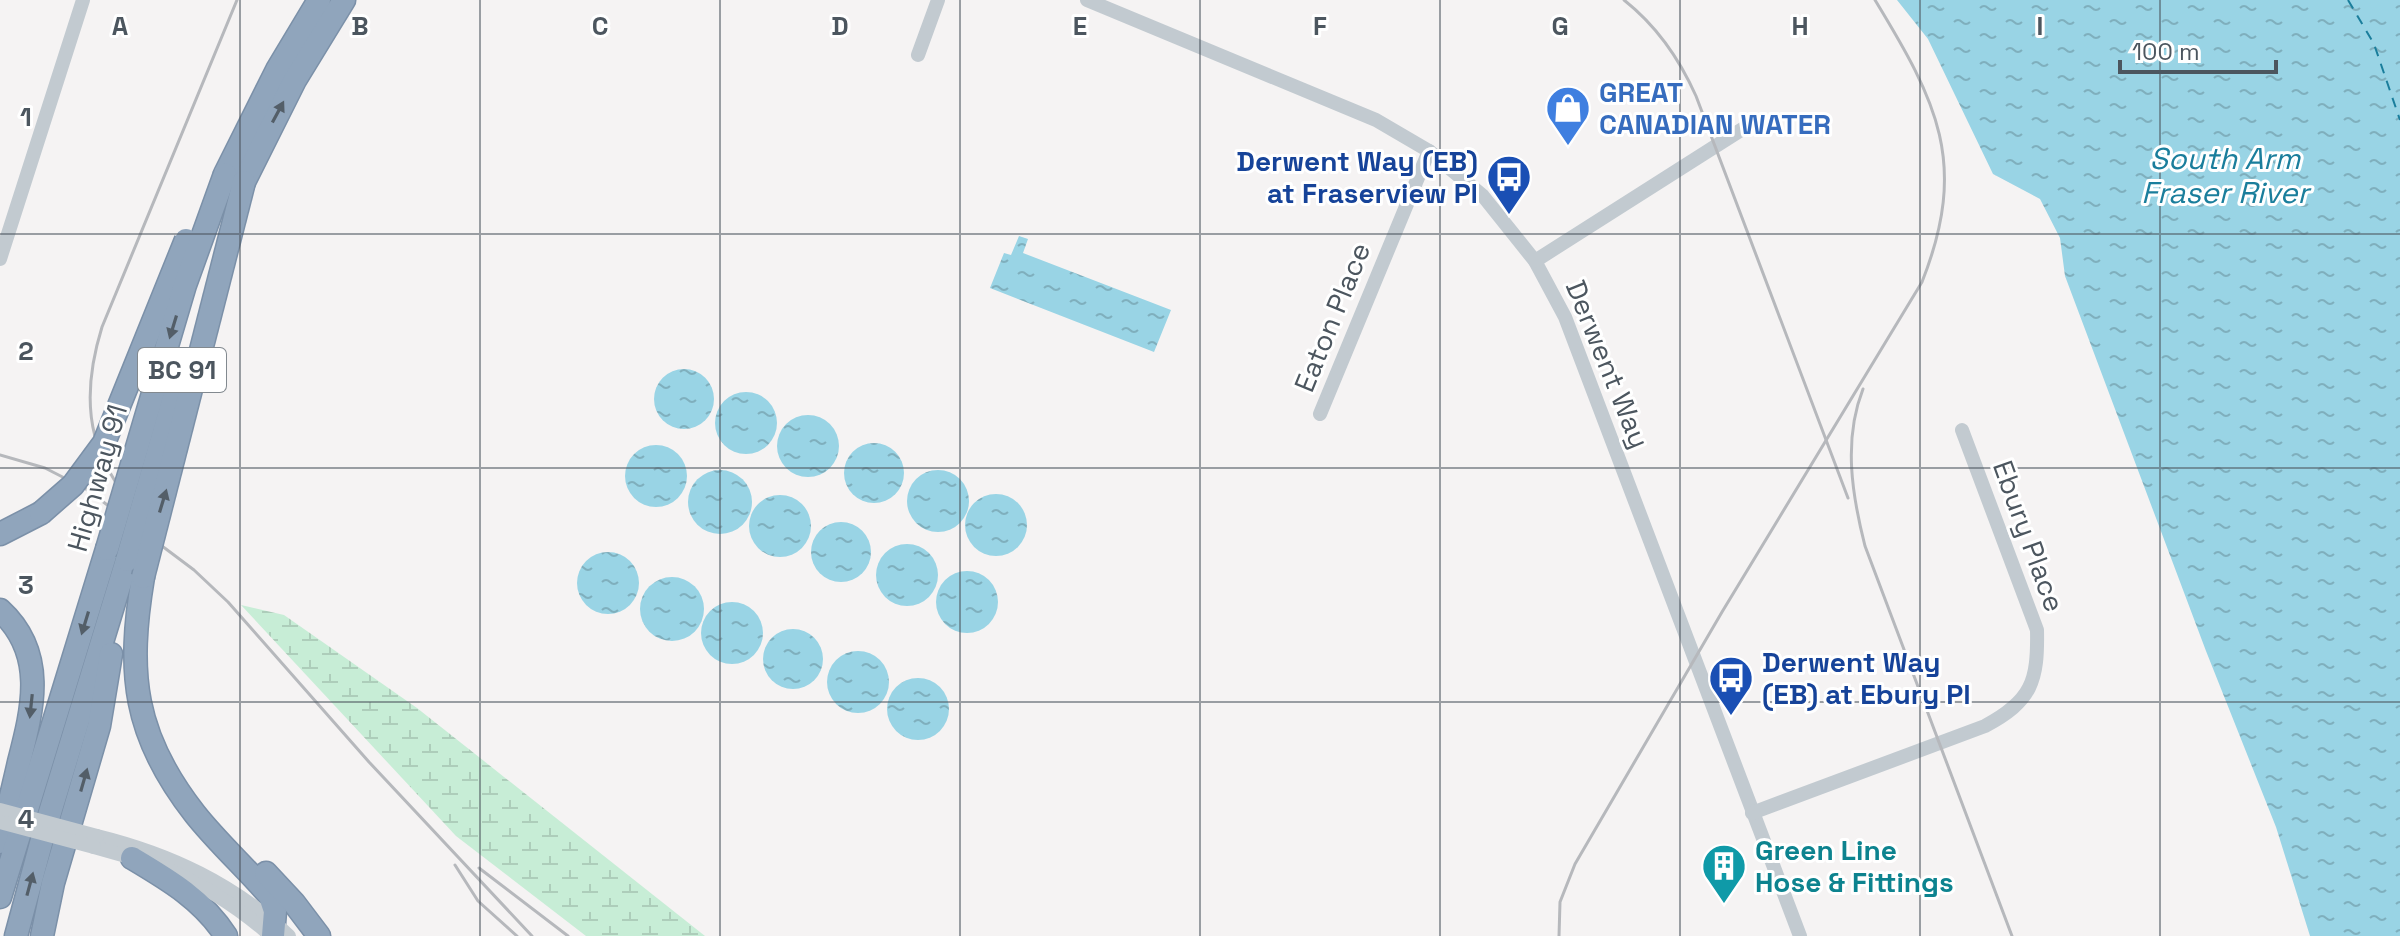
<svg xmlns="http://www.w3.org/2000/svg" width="2400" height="936" font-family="'Space Grotesk',sans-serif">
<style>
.wetland{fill:url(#wetland-marsh)}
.water{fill:url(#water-ripples)}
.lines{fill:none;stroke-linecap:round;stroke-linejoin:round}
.ferry{stroke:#1a7e9c;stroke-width:2;stroke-dasharray:10 8;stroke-linecap:butt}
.highway-casing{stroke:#7b90a8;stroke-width:25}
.minor{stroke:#c2cad0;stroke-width:14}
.highway{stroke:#90a5bc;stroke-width:22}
.rail{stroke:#b6b8bc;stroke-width:3}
.highway-bridge-casing{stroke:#7b90a8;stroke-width:25;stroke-linecap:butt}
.minor-bridge{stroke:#c2cad0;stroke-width:14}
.highway-bridge{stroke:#90a5bc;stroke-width:22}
.oneway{fill:#535e68}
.grid{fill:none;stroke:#4c565f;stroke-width:2;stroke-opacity:0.55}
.labels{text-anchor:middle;stroke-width:6;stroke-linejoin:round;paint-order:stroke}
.shield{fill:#fff;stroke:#82898f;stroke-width:2}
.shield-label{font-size:26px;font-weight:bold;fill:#4c565f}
.shop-label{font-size:28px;font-weight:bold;fill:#366cbe;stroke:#fff;text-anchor:start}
.transit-label{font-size:28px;font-weight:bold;fill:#164399;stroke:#fff;text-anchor:end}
.street-label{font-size:28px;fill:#4c565f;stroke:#fff}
.culture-label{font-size:28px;font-weight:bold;fill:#0d838f;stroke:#fff;text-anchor:start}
.water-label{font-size:30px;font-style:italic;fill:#1a7e9c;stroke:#fff}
.grid-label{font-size:26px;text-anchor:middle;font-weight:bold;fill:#4c565f;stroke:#fff;stroke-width:6;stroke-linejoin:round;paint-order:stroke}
</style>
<defs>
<pattern id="wetland-marsh" width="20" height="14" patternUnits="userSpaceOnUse" patternTransform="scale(2)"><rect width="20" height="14" fill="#c7edd6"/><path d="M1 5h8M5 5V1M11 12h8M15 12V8" fill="none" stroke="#adcdba"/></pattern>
<pattern id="water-ripples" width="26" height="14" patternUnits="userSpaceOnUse" patternTransform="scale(2)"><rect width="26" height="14" fill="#99d4e5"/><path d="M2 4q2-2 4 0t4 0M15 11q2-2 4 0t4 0" fill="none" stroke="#7fafbd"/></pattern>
</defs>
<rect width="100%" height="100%" fill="#f5f3f3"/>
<polygon class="wetland" points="241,605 284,615 417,708 705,936 586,936 456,836"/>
<g class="water">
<polygon points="1897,0 2400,0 2400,936 2310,936 2276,827 2206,651 2065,276 2060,238 2040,199 1993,174 1928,39"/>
<polygon points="1019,236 1028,239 1023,253 1171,310 1154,352 990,288 1004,253 1011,255"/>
<circle cx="684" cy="399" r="30"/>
<circle cx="746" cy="423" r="31"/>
<circle cx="808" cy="446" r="31"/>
<circle cx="874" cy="473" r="30"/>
<circle cx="656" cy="476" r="31"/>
<circle cx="938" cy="501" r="31"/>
<circle cx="720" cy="502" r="32"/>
<circle cx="996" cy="525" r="31"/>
<circle cx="780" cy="526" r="31"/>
<circle cx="841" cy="552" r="30"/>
<circle cx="907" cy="575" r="31"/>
<circle cx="608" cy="583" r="31"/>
<circle cx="967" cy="602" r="31"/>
<circle cx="672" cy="609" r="32"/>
<circle cx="732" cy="633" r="31"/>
<circle cx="793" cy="659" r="30"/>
<circle cx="858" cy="682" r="31"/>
<circle cx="918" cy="709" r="31"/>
</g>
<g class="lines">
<polyline class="ferry" points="2348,0 2374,44 2400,120"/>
<g class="highway-casing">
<g id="highway">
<polyline points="225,174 277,70 319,0"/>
<polyline points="244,182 295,80 344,0"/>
<polyline points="0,534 41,513"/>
<path d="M143 577C127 673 133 735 195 814 218 843 246 868 270 896L275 911 273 936"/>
<path d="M0 610C47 653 33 708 19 762 13 789 6 816 0 842"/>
<path d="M132 858C169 880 203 900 226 936"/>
<polyline points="266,873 294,903 319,936"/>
<polyline points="0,897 107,549"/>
<polyline points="16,936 44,832 127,560"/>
<polyline points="42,936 53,883 99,726 111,654"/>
</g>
</g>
<g class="minor">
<polyline points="1087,0 1376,120 1429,151 1483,196 1535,261 1565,317 1800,936"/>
<polyline points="918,55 938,0"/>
<polyline points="0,259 83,0"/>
<polyline points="1535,261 1752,123"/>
<polyline points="1320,414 1429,151"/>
<path d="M1752 813 1985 726C2032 701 2038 681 2037 630L1962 430"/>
<path d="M97 836C170 854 234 884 289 936"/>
<polyline points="94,847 140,860"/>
<path d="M163 867C203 885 239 907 271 936"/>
</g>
<use href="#highway" class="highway"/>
<g class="rail">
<path d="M1624 0C1657 26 1679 58 1696 96L1848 498"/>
<path d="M1863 389C1843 440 1852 495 1865 546L2012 936"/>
<polyline points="0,455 45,468 86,489 194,570 228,602 369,762 532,936"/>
<path d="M152 528C92 465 76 411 102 327L237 0"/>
<polyline points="455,865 478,901 517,936"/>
<polyline points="479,868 568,936"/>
<path d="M1559 936 1560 902 1575 864 1722 612 1922 282C1969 163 1937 102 1875 0"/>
</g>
<g class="highway-bridge-casing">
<g id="highway-bridge">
<polyline points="41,513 73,485 104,443 186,240"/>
<polyline points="107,549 185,285 225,174"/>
<polyline points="127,560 181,373"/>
<polyline points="143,577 244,182"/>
</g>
</g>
<g class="minor-bridge">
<polyline points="0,810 97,836"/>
<polyline points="0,822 94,847"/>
</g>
<use href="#highway-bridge" class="highway-bridge"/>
</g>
<defs><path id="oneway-solid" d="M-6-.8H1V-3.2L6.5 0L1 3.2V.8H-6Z" transform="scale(2)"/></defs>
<g class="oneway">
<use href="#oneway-solid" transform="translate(278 112) rotate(-62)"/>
<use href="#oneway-solid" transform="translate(173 327) rotate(107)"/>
<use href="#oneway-solid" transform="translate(163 501) rotate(-73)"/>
<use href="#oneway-solid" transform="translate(85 623) rotate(107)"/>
<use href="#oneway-solid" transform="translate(31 706) rotate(96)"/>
<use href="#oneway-solid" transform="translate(84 780) rotate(-74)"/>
<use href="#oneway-solid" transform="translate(30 884) rotate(-75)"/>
</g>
<path class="grid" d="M240 0V936M480 0V936M720 0V936M960 0V936M1200 0V936M1440 0V936M1680 0V936M1920 0V936M2160 0V936M0 234H2400M0 468H2400M0 702H2400"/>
<defs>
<g id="shop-pin" transform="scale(2.3)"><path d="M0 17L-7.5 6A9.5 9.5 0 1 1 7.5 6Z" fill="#3f7fe0" stroke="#fff"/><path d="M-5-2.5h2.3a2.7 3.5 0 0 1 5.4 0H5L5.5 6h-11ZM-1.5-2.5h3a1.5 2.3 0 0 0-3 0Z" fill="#fff"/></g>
<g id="bus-pin" transform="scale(2.3)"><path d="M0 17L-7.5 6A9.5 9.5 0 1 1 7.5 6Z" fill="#1a4fb4" stroke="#fff"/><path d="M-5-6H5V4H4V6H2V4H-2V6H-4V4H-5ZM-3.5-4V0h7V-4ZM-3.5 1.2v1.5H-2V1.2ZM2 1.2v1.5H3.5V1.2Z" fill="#fff"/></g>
<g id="building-pin" transform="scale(2.3)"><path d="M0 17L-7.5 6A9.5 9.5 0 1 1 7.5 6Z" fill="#0f9aa8" stroke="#fff"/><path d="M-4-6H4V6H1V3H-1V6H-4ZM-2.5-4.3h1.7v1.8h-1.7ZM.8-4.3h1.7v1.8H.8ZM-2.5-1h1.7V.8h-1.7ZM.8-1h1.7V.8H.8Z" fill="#fff"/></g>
</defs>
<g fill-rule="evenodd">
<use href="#shop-pin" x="1568" y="108"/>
<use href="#bus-pin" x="1509" y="177"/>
<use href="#bus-pin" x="1731" y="678"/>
<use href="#building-pin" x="1724" y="866"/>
</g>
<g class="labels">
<rect class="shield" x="138" y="348" width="88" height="44" rx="6"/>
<g class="shield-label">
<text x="182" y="379">BC 91</text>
</g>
<g class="shop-label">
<text x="1599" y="102">GREAT<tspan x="1599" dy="32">CANADIAN WATER</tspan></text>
</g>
<g class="transit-label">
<text x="1478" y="171">Derwent Way (EB)<tspan x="1478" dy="32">at Fraserview Pl</tspan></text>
<text x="1762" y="672" text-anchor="start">Derwent Way<tspan x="1762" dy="32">(EB) at Ebury Pl</tspan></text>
</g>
<g class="street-label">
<text transform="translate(1332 317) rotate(-68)" y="10">Eaton Place</text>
<text transform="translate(1608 364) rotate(68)" y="10">Derwent Way</text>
<text transform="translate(97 478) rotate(-74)" y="10">Highway 91</text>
<text transform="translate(2029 536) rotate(70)" y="10">Ebury Place</text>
</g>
<g class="culture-label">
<text x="1755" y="860">Green Line<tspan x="1755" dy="32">Hose &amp; Fittings</tspan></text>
</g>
<g class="water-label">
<text x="2225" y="169">South Arm<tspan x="2225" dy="34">Fraser River</tspan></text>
</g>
</g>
<g class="grid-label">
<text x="120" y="35">A</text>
<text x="360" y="35">B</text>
<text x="600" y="35">C</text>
<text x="840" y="35">D</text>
<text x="1080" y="35">E</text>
<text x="1320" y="35">F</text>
<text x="1560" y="35">G</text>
<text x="1800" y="35">H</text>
<text x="2040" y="35">I</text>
<text x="26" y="126">1</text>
<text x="26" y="360">2</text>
<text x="26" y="594">3</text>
<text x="26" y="828">4</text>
</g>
<path d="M2120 60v12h156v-12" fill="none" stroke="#4c565f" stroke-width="4"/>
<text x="2132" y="60" font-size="24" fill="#4c565f" stroke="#ffffff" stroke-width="6" paint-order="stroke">100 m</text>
</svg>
